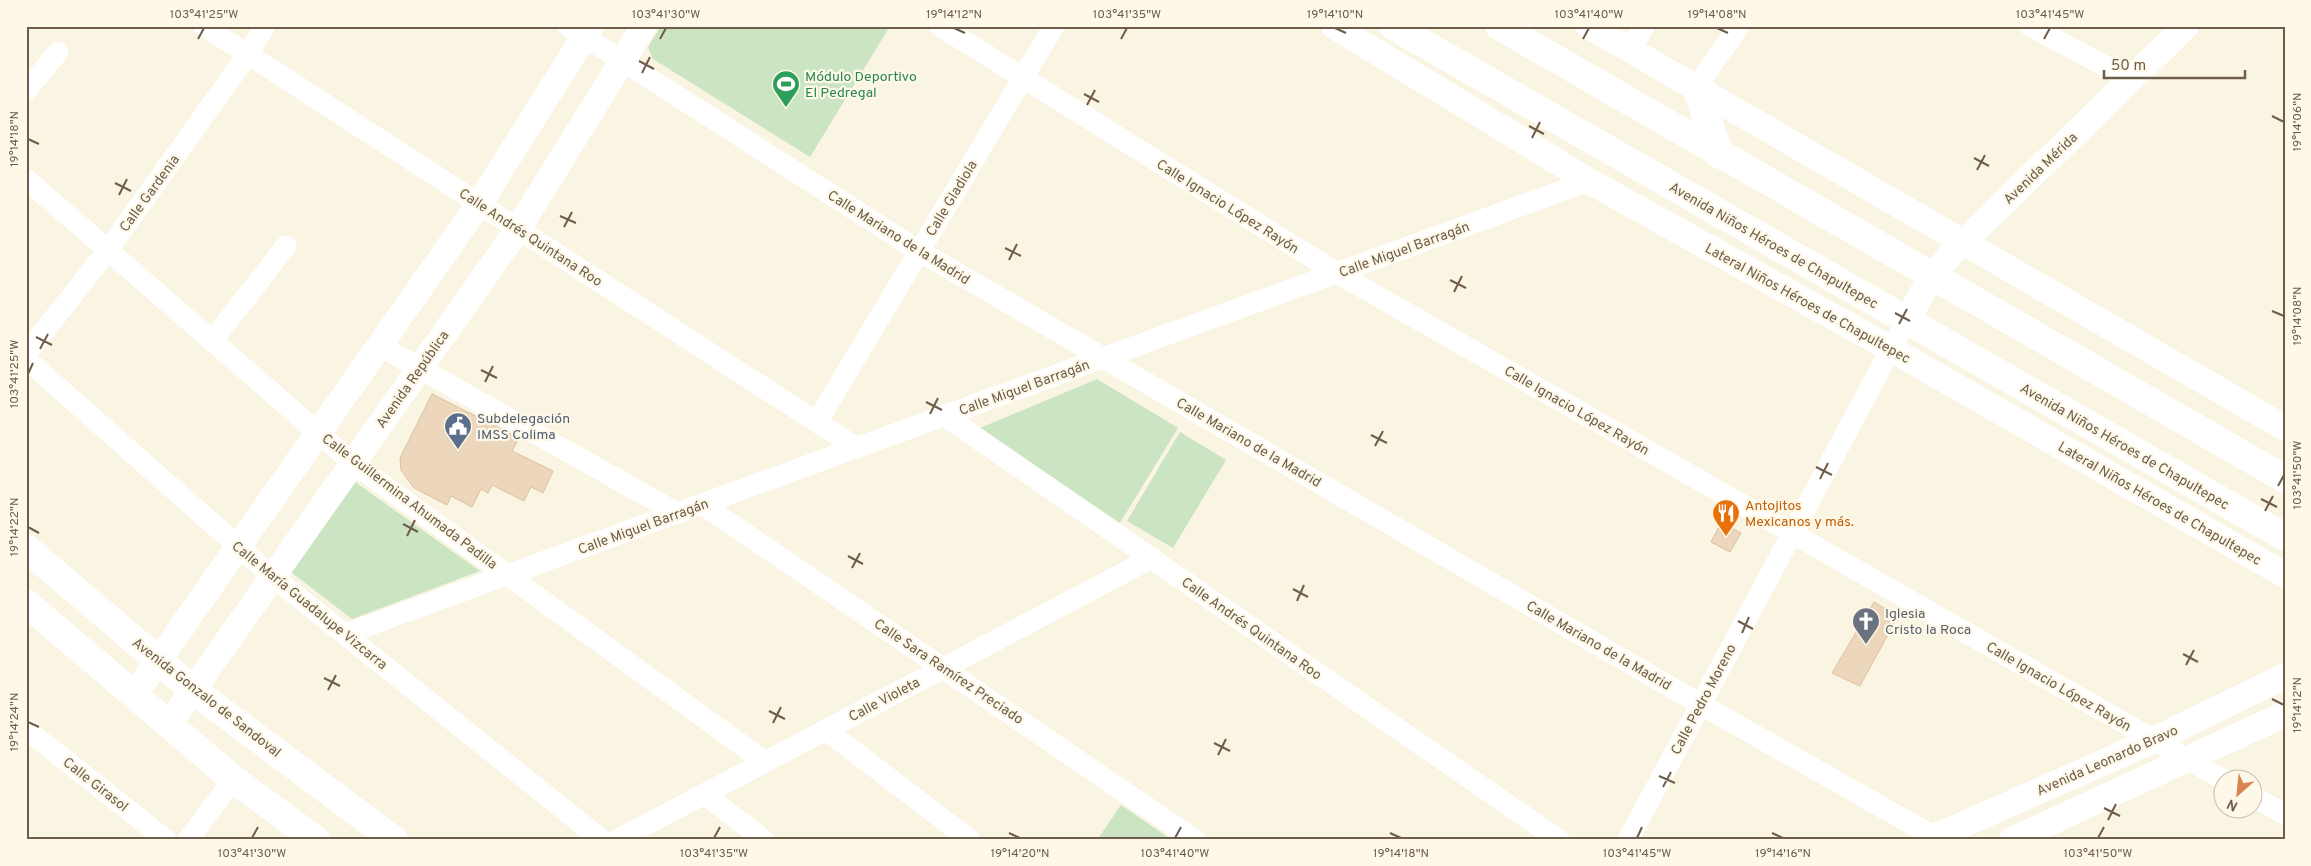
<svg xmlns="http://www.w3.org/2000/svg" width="2311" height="866" font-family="Overpass,sans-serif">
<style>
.green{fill:#cbe5c3}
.building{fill:#ecd7bd;stroke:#ddc09f}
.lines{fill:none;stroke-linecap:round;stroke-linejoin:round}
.minor{stroke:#fff;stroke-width:21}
.tertiary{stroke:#fff;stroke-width:26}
.secondary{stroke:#fff;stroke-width:28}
.ticks{fill:none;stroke:#6e5d4b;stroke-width:2}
.labels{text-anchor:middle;stroke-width:4.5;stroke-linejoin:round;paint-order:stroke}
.leisure-label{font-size:14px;fill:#27864d;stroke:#fdf8e8;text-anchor:start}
.street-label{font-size:14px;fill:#6e5d4b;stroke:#fdf8e8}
.service-label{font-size:14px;fill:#4e5e75;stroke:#fdf8e8;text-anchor:start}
.food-label{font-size:14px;fill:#c56008;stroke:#fdf8e8;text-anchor:start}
.worship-label{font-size:14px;fill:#5b616d;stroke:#fdf8e8;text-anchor:start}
.neatline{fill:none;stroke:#6e5d4b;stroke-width:2}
.ticks-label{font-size:12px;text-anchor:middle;fill:#6e5d4b}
</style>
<rect width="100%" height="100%" fill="#faf4e2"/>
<g class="green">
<polygon points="661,26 890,26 810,157 653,59 648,47"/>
<polygon points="1097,379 1178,428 1120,523 980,428"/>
<polygon points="1180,432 1226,460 1173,548 1127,521"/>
<polygon points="355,482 480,571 352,619 291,572"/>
<polygon points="1121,805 1172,840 1097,840"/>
</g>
<g class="building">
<polygon points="432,394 519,438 512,451 553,471 543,493 531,487 524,501 492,485 488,493 481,489 472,507 451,496 447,505 414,488 401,470 400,458"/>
<polygon points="1721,523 1741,533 1730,552 1711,542"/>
<polygon points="1874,602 1898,616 1860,686 1832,673"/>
</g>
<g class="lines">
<g class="minor">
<polyline points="204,26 857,448"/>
<polyline points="568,26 919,251 1700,704 1940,840"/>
<polyline points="940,26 1337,273 2224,780"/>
<polyline points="2030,26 2131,80"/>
<polyline points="1629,49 1645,26"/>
<polyline points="1696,88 1739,26"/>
<polyline points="26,91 58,52"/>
<polyline points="26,179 353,463 765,762"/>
<polyline points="213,340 286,246"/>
<polyline points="380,346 677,513"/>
<polyline points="26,354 108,250 248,54 265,26"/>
<polyline points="26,359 273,577 602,840"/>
<polyline points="945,416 1559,840"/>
<polyline points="817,422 1054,26"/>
<polyline points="702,504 1195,840"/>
<polyline points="345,634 1589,181"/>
<polyline points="26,729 166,840"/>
<polyline points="826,730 970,840"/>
<polyline points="704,794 764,840"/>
<polyline points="2254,797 2285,814"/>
<polyline points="188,840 233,779"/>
<polyline points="617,840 1152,558"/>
<polyline points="1628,840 1906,321"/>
</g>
<g class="tertiary">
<polyline points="1334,26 1589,181 1891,349 2285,575"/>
<polyline points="1589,26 2285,428"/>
<polyline points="1906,321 1932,276 1952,253 2186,26"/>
<polyline points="134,695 479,204 591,26"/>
<polyline points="169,724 518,229 644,26"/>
<polyline points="1928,840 2154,740 2285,676"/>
<polyline points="2012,840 2285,714"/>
</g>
<g class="secondary">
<polyline points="1393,26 2285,537"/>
<polyline points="1499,26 2285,479"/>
<polyline points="1696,88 1720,155"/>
<polyline points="26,548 193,690 394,840"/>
<polyline points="26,603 233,779 316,840"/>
</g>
</g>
<path class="ticks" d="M954 28 965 33M1335 28 1346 33M1717 28 1728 33M198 39 204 28M660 39 666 28M1121 39 1127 28M1583 39 1589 28M2044 39 2050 28M639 61 654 69M642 73 650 57M1084 94 1099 102M1087 105 1095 90M2272 116 2284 122M1529 126 1544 134M1532 138 1540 122M28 139 39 144M1974 158 1989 166M1977 170 1985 155M115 183 131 191M119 195 127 179M560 216 576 223M564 227 572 212M1005 248 1021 256M1009 260 1017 244M1450 280 1466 288M1454 292 1462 276M2272 311 2284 316M1895 313 1910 321M1899 324 1907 309M36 337 52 345M40 349 48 334M481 370 497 378M28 374 33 363M485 382 493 366M926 402 942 410M930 414 938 398M1371 435 1387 443M1375 446 1383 431M1816 467 1832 475M1820 479 1828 463M2278 486 2284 475M2261 499 2277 507M2265 511 2273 496M403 524 418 532M28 527 39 533M407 536 415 520M848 556 863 564M852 568 860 553M1293 589 1308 597M1297 601 1304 585M1738 621 1753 629M1742 633 1749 617M2183 654 2198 662M2186 665 2194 650M324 678 340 686M328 690 336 675M2272 699 2284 705M769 711 785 719M28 722 39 727M773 723 781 707M1214 743 1230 751M1218 755 1226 739M1659 776 1675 783M1663 787 1671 772M2104 808 2120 816M2108 820 2116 804M1009 833 1020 838M1390 833 1401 838M1772 833 1783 838M252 838 258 827M714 838 720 827M1175 838 1181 827M1637 838 1642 827M2098 838 2104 827"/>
<defs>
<g id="stadium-pin" transform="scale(1.4375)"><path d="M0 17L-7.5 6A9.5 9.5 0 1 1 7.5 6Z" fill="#2e9e5b" stroke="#fdf8e8"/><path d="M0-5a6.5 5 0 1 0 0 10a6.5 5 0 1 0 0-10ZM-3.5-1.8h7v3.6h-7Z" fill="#fff"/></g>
<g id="civic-pin" transform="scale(1.4375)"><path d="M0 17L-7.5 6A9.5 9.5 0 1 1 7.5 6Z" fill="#5c6f8a" stroke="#fdf8e8"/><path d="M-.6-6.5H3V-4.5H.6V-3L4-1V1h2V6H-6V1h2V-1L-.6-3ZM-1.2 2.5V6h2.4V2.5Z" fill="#fff"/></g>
<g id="restaurant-pin" transform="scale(1.4375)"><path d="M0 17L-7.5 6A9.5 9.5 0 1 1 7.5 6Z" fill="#e8710a" stroke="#fdf8e8"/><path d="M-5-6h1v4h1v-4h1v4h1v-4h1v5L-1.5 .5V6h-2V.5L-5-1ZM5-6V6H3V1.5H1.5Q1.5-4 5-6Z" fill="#fff"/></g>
<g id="church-pin" transform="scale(1.4375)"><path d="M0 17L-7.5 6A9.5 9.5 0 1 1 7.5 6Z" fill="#6b7280" stroke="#fdf8e8"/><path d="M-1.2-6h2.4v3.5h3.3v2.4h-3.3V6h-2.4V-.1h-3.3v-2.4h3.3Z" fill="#fff"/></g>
</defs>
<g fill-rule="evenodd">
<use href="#stadium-pin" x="786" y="84"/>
<use href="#civic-pin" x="458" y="426"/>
<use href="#restaurant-pin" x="1726" y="513"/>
<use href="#church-pin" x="1866" y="621"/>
</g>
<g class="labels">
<g class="leisure-label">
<text x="805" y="81">Módulo Deportivo<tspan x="805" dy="16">El Pedregal</tspan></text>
</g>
<g class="street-label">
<text transform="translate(2040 168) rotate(-44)" y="5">Avenida Mérida</text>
<text transform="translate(149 193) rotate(-54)" y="5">Calle Gardenia</text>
<text transform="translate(951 198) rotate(-59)" y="5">Calle Gladiola</text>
<text transform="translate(1228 206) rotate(32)" y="5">Calle Ignacio López Rayón</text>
<text transform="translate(531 237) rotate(33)" y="5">Calle Andrés Quintana Roo</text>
<text transform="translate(899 237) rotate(32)" y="5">Calle Mariano de la Madrid</text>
<text transform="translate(1774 245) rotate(30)" y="5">Avenida Niños Héroes de Chapultepec</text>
<text transform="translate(1404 249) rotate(-20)" y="5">Calle Miguel Barragán</text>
<text transform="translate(1808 303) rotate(29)" y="5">Lateral Niños Héroes de Chapultepec</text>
<text transform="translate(412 379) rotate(-55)" y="5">Avenida República</text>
<text transform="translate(1024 387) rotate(-20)" y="5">Calle Miguel Barragán</text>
<text transform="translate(1577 410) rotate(30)" y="5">Calle Ignacio López Rayón</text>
<text transform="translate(1249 442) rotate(30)" y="5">Calle Mariano de la Madrid</text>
<text transform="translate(2125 446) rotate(30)" y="5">Avenida Niños Héroes de Chapultepec</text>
<text transform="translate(410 501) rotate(37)" y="5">Calle Guillermina Ahumada Padilla</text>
<text transform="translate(2160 503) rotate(30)" y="5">Lateral Niños Héroes de Chapultepec</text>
<text transform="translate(643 526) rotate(-20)" y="5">Calle Miguel Barragán</text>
<text transform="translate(310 605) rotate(39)" y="5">Calle María Guadalupe Vizcarra</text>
<text transform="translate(1252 628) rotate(35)" y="5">Calle Andrés Quintana Roo</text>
<text transform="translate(1599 645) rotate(30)" y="5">Calle Mariano de la Madrid</text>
<text transform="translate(949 671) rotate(34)" y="5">Calle Sara Ramírez Preciado</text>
<text transform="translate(2059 686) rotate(30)" y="5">Calle Ignacio López Rayón</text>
<text transform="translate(207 697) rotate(38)" y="5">Avenida Gonzalo de Sandoval</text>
<text transform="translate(884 699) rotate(-28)" y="5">Calle Violeta</text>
<text transform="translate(1703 699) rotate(-62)" y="5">Calle Pedro Moreno</text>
<text transform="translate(2107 760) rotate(-24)" y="5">Avenida Leonardo Bravo</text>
<text transform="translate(96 784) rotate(38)" y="5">Calle Girasol</text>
</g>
<g class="service-label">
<text x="477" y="423">Subdelegación<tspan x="477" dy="16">IMSS Colima</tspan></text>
</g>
<g class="food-label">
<text x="1745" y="510">Antojitos<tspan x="1745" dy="16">Mexicanos y más.</tspan></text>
</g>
<g class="worship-label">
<text x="1885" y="618">Iglesia<tspan x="1885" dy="16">Cristo la Roca</tspan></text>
</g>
</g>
<rect width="2311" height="866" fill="none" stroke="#fdf8e8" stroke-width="55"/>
<g transform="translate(2238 794) rotate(207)"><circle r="24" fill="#fdf8e8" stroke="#c4baa9"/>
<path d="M0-4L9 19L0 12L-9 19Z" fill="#d98452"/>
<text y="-8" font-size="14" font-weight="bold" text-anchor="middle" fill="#6e5d4b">N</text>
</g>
<path d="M2104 70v8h141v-8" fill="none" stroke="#6e5d4b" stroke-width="2.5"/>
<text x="2111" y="70" font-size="15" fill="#6e5d4b" stroke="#fdf8e8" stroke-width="4" paint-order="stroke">50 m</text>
<rect x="28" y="28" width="2256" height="810" class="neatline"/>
<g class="ticks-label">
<text x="204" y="18">103°41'25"W</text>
<text x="666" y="18">103°41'30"W</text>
<text x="954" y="18">19°14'12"N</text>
<text x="1127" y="18">103°41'35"W</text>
<text x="1335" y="18">19°14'10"N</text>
<text x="1589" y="18">103°41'40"W</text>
<text x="1717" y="18">19°14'08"N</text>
<text x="2050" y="18">103°41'45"W</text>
<text transform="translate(2297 122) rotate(-90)" y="4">19°14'06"N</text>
<text transform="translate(14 139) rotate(-90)" y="4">19°14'18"N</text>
<text transform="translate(2297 316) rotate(-90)" y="4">19°14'08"N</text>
<text transform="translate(14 374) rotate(-90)" y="4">103°41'25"W</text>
<text transform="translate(2297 475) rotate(-90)" y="4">103°41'50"W</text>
<text transform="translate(14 527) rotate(-90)" y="4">19°14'22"N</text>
<text transform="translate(2297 705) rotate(-90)" y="4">19°14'12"N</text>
<text transform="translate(14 722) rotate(-90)" y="4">19°14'24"N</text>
<text x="252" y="857">103°41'30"W</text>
<text x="714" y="857">103°41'35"W</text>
<text x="1020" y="857">19°14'20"N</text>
<text x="1175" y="857">103°41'40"W</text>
<text x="1401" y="857">19°14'18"N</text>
<text x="1637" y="857">103°41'45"W</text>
<text x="1783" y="857">19°14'16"N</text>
<text x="2098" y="857">103°41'50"W</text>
</g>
</svg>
